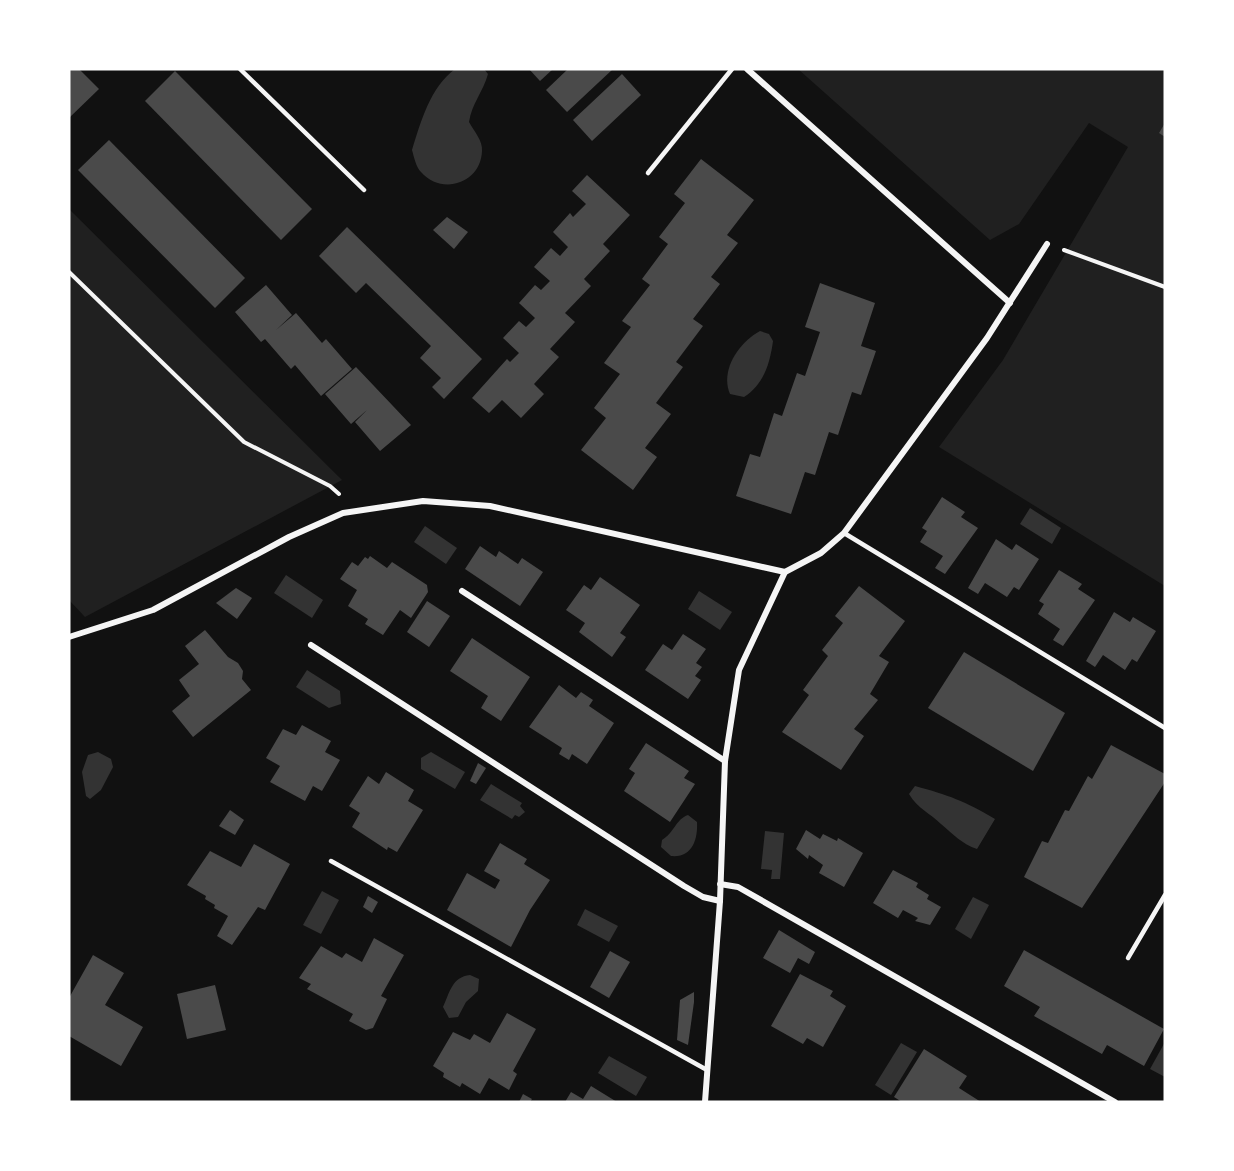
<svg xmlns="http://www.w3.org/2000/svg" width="1234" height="1171" font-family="Poppins,sans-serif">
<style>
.green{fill:#202020}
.water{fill:#333}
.building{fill:#4a4a4a}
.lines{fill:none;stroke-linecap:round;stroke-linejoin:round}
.path{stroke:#f5f5f5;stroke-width:4}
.service{stroke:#f5f5f5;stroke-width:4.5}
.minor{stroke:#f5f5f5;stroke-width:6}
</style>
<rect width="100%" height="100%" fill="#111"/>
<g class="green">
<polygon points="798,69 1165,69 1165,586 939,447 1003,360 1128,147 1089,123 1019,224 990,240"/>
<polygon points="69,209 342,480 85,617 69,600"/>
</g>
<g class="water">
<path d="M455 69H484L488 74C483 92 472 103 469 122 474 131 483 141 482 151 481 183 442 196 421 172 416 167 414 157 412 150 421 121 430 88 455 69Z"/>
<path d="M760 331 769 334 773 341C770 363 764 384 744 397L730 394C720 371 738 343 760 331Z"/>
<polygon points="1030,508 1061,528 1052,544 1020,524"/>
<polygon points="425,526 457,548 446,564 414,542"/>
<polygon points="286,575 323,600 312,618 274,593"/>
<polygon points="699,591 732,612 720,630 688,609"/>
<polygon points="307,670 340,691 341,704 329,708 296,687"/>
<polygon points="98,752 111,759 113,767 101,790 90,799 86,796 82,772 88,755"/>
<polygon points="431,752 465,772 455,789 421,769 421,758"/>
<polygon points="491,784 522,803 520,806 525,812 519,817 515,815 512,819 480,800"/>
<path d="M915 786C948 795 965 801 995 819L977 849C962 844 953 834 941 824 930 813 918 809 909 794Z"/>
<path d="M688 815 697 822C698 840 692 858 671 856L661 847 662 840C674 833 676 819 688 815Z"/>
<polygon points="765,831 784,833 780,879 771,879 772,870 761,869"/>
<polygon points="322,891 339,900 321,934 303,925"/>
<polygon points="973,897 989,905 971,939 955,929"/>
<polygon points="585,909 618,926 609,942 577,925"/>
<path d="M470 975 479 979 478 991 466 1002 458 1017 449 1018 443 1007C450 992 452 977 470 975Z"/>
<polygon points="1165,1042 1165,1077 1150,1069"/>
<polygon points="901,1043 917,1052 891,1095 875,1085"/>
<polygon points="609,1056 647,1077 636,1096 598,1073"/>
</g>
<g class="building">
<polygon points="69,69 79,69 99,89 69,118"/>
<polygon points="529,69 553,69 540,81"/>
<polygon points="568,69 613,69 567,112 546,90"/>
<polygon points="175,71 312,209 281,240 145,101"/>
<polygon points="622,74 641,95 592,141 573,120"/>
<polygon points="1165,123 1165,137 1159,133"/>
<polygon points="109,140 245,278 215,308 78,170"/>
<polygon points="701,159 754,200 727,235 738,243 711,277 720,284 693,319 703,326 676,362 683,367 656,403 671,414 645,448 657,457 633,490 581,450 606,418 594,408 620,374 604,363 631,327 622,321 650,285 642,279 668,244 659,237 685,203 674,194"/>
<polygon points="587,175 630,215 603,244 610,251 584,279 591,286 565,313 575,322 550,349 559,357 534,384 544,394 521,418 502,400 489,413 472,398 507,359 510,362 519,353 503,338 519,321 526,327 535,318 519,303 535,285 541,290 550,281 534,267 551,248 560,256 568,247 553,232 570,213 573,217 586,204 572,191"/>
<polygon points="447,217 468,232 454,249 433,230"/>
<polygon points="347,227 482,359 444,399 432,387 441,378 420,358 431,346 366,283 356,293 319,256"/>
<polygon points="820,283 875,303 861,346 876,351 861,395 852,392 838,435 829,432 815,475 805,472 791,514 736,496 750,454 760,457 774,413 782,416 797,373 805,376 820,332 805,327"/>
<polygon points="266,285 292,315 276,330 296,313 322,343 326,339 352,369 321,396 295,365 291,369 265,339 261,342 235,312"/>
<polygon points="356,367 411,425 380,451 355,422 367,410 351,424 325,394"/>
<polygon points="942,497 965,512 961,517 978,528 945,574 935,568 943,556 920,542 927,531 922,528"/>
<polygon points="996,539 1012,550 1016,544 1039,559 1019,590 1014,587 1007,597 985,583 978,594 968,588"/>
<polygon points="480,546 496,557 499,551 518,564 522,558 543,572 520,606 465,569"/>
<polygon points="370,556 387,568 392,562 427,585 428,592 411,618 400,610 383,635 365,624 368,619 348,606 357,590 340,579 352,562 358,566 365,557 368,559"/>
<polygon points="1059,570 1082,584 1078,589 1095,600 1063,646 1053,640 1060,629 1038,614 1044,604 1039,601"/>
<polygon points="600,577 640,605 620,633 626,637 612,657 579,632 585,623 566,610 584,585 591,590"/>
<polygon points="859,586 905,621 879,656 889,662 870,694 878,700 854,729 864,736 841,770 782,732 809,695 803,690 828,656 822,650 843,623 835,616"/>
<polygon points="236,588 252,598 237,619 216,603"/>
<polygon points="427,601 450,616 429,647 407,632"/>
<polygon points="1114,612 1130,622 1133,617 1156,631 1137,662 1132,659 1125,670 1103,655 1095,667 1086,661"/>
<polygon points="205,630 228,657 238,663 243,671 242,679 251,690 193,737 172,711 190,696 179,680 199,664 185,646"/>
<polygon points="683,634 706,649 696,663 702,667 695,676 701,680 688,699 645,670 663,644 672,650"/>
<polygon points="472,638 530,677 501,721 481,708 488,696 450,671"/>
<polygon points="964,652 1065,713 1033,771 928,708"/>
<polygon points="559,685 576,698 581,692 593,700 589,706 614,723 587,764 572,754 569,760 559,754 562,748 529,727"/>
<polygon points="302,725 331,741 325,752 340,760 322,791 313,786 305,801 270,782 280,766 266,758 283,729 296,735"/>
<polygon points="646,743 689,771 684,778 695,784 670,822 624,791 635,773 629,769"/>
<polygon points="1111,745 1165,774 1165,782 1082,908 1024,877 1042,841 1048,843 1065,810 1069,811 1088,776 1092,779"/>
<polygon points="478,763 486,768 476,784 470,781"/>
<polygon points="386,772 414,790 408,801 423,810 397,852 388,847 387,850 352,827 360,813 349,806 368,776 379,784"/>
<polygon points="230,810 244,820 235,835 219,826"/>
<polygon points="806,830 820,839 823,834 837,841 838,838 863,853 844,887 819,873 823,865 809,855 808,859 796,849"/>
<polygon points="500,843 527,859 524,864 550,880 530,910 511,947 447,910 467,873 495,889 500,880 484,871"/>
<polygon points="254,844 290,864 265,910 258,907 232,945 217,936 228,916 214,908 215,905 205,899 206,896 187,885 210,851 241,867"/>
<polygon points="893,870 918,883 916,887 929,895 927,899 941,907 930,925 915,921 918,918 903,910 898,918 873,903"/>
<polygon points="368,896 378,902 372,913 363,907"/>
<polygon points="779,930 815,952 809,964 798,958 790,973 763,958"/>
<polygon points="374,938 404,955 381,996 387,999 373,1028 366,1030 349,1021 353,1014 307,989 311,984 299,978 321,946 342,958 346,953 362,962"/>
<polygon points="1024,950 1164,1029 1144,1066 1107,1045 1102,1054 1034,1016 1040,1007 1004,986"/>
<polygon points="610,951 630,962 609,998 590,987"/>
<polygon points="93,955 124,973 105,1005 143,1027 121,1066 69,1036 69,998"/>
<polygon points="800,974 833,991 830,996 846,1006 823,1047 807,1038 803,1044 771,1026"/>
<polygon points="215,985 226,1030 187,1039 177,994"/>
<polygon points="694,992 694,1002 688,1045 677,1040 680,1000"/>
<polygon points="507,1013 536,1029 513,1071 517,1074 509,1090 489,1078 480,1094 462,1083 460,1087 443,1077 444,1073 433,1066 453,1032 470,1040 474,1034 490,1043"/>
<polygon points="924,1049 967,1076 959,1088 981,1102 902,1102 894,1097"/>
<polygon points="591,1086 617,1102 565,1102 571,1092 583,1099"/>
<polygon points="523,1094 532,1099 530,1102 519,1102"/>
</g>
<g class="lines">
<g class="path">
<polyline points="1064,250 1165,287"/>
<polyline points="69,272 244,442 330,486 339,494"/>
</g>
<g class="service">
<polyline points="240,69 364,190"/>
<polyline points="648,173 732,69"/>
<polyline points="844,533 1165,728"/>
<polyline points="331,861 707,1070"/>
<polyline points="1128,958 1165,895"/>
</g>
<g class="minor">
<polyline points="747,69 1010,303"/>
<polyline points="462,591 725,761"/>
<polyline points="69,637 153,610 289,537 343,513 423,501 490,506 785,572"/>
<polyline points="311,645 684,886 703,897 720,901"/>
<polyline points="720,884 738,887 1115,1102"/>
<polyline points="705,1102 720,901 725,761 739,670 785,572 821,553 844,533 987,338 1047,244"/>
</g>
</g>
<rect width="1234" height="1171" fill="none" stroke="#ffffff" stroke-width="141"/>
</svg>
